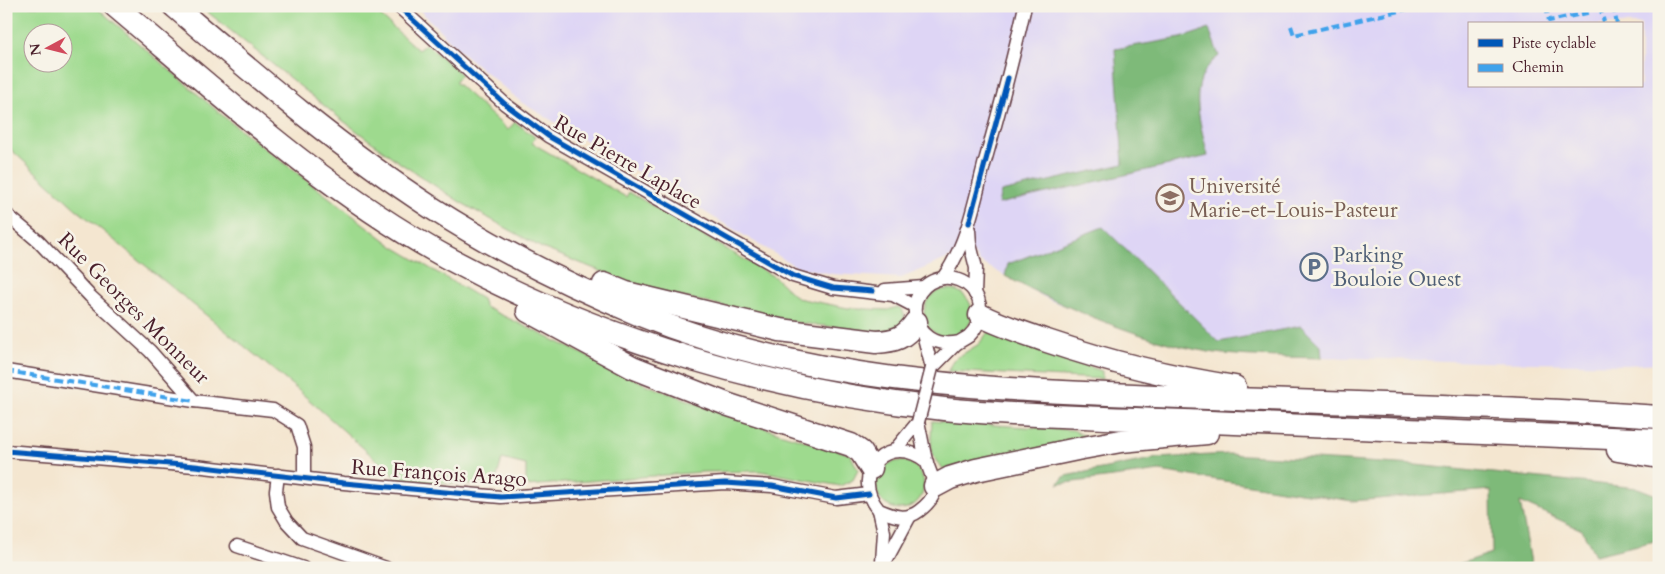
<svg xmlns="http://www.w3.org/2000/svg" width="1665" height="574" font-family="Cardo,serif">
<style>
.built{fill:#ded5f5;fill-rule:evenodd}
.green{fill:#9eda8e;stroke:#747c5c;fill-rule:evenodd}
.forest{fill:#7eba79;stroke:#646c52}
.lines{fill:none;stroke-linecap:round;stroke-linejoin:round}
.street-casing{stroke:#643d44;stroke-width:15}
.highway-casing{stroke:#643d44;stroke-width:25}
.street{stroke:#fff;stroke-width:12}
.highway{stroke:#fff;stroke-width:22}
.street-bridge-casing{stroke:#643d44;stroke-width:15;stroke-linecap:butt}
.street-bridge{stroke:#fff;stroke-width:12}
.quiet{stroke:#40a2eb;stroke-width:4;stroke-dasharray:8 4;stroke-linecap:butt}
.cycleway-casing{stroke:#f7f3e8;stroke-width:8}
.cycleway{stroke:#0057b8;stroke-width:5}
.labels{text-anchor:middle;stroke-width:5;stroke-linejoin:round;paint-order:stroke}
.street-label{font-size:21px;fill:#4a1f2b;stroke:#f7f3e8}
.education-label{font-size:21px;fill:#785e54;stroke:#f7f3e8;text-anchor:start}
.service-label{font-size:21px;fill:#4e5e75;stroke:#f7f3e8;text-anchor:start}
</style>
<rect width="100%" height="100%" fill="#f7f3e8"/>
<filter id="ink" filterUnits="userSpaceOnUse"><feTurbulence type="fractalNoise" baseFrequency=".02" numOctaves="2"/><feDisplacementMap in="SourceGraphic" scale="10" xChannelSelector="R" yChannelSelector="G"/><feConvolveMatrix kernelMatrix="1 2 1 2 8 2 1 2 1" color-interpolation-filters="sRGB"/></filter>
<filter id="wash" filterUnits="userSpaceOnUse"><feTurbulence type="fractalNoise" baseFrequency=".0096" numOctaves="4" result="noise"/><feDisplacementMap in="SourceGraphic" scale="20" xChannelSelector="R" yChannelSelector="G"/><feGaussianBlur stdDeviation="1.12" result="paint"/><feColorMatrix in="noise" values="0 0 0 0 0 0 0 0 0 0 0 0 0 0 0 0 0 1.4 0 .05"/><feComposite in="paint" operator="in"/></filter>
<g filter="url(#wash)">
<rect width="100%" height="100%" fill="#f4e6d0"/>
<path class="built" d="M416 6H1659V363L1626 365 1481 362 1222 354 1168 342 1051 301 980 262 970 249 901 278 833 274 797 267 521 102 457 48ZM1469 24H1641V86H1469Z"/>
<g class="green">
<path d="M6 6H95L229 121 394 247 482 299 485 307 647 385 779 433 850 454 858 470 853 480 840 486 760 471 703 472 526 486V465L502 459 494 487 398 479 298 390 76 209 6 145ZM32 32H62V62H32Z"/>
<polygon points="200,6 370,6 418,50 426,44 461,74 455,82 508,130 515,122 535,137 532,143 626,197 629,192 776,278 797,298 848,308 888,310 897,307 902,309 905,317 901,325 887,333 799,323 646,289 542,248 460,202 400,163 342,120"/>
<circle cx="948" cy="313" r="24"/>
<polygon points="988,332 1102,371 1102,379 948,371 953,360 979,344"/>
<path d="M932 421 1073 430 1089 438 944 469C928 458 931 438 932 421Z"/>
<circle cx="900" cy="485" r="24"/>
</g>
<g class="forest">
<path d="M1209 29 1219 56C1185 81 1200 121 1208 156L998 204 1001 192 1123 164 1115 49 1181 38Z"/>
<path d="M1103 227 1219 342 1301 326 1321 346 1322 358C1289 357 1256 357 1223 354 1154 346 1066 309 1005 276L1008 264Z"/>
<polygon points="1229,454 1416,465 1638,488 1659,496 1659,540 1595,555 1582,530 1520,502 1532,568 1447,568 1492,553 1491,490 1352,501 1160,471 1058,484 1065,476 1157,458"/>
</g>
</g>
<g filter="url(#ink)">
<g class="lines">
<g class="street-casing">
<g id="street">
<polyline points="398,6 505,104 548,136 793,276 833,288 893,295 914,306"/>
<polyline points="6,214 38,241 90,296 150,351 194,401"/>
<polyline points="969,230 970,244 976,268 975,294"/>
<path d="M943 278C967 244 974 204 984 165 999 112 1013 60 1025 6"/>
<polyline points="885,290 924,287"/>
<polyline points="923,334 932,368"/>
<path d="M932 368C940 360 948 352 956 344 960 341 965 339 969 336 983 323 984 301 971 288 964 281 953 277 943 278 899 285 908 353 959 342"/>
<polyline points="6,371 194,401 273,410 297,425 304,447 304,478"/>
<path d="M918 422C921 434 923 448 926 460 933 483 944 492 919 511 906 521 893 516 879 510 847 472 890 431 927 462"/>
<polyline points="6,451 195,466 344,483 501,497 725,483 772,486 836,498 869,494"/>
<polyline points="894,451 918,422"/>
<polyline points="278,475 276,491 278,507 287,522 302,538 386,568"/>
<polyline points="879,510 884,532 882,562"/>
<polyline points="237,546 303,568"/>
<polyline points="882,568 910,516"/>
</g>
</g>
<g class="highway-casing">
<g id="highway">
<path d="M115 6C221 95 324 190 446 257 599 340 771 391 944 409 1024 417 1105 417 1185 421 1343 428 1501 434 1659 440"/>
<path d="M174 6C257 77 341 149 432 208 496 249 568 285 638 314 803 382 980 389 1156 396 1323 403 1491 405 1659 417"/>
<path d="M604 284 626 293 780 330 876 342C895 341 905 338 916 322"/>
<polyline points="528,311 632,367 729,405 851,445 861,452 871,468"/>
<path d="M980 315C1001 326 1024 333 1047 341 1109 362 1170 377 1235 387"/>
<polyline points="1618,450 1659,457"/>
<polyline points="935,486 950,478 976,470 1077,449 1121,441 1207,433"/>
</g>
</g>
<use href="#street" class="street"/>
<use href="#highway" class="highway"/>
<g class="street-bridge-casing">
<polyline id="street-bridge" points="918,422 932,368"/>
</g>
<use href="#street-bridge" class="street-bridge"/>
<g class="quiet">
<polyline points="1546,6 1549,21 1587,13 1585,6"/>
<polyline points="1600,6 1604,22"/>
<polyline points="1613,6 1617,24"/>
<polyline points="1291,26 1294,35 1421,6"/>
<polyline points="6,371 194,401"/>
</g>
<g class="cycleway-casing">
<g id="cycleway">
<polyline points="398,6 505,104 548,136 793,276 833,288 873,291"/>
<polyline points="969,223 1008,78"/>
<polyline points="6,451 195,466 344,483 501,497 725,483 772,486 836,498 869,494"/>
</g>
</g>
<use href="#cycleway" class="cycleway"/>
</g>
</g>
<defs>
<g id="university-ring" transform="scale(1.4375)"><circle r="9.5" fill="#f7f3e8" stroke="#8d6e63" stroke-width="1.5"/><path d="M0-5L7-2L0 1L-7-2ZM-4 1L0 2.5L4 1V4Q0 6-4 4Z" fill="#8d6e63"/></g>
<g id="parking-ring" transform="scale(1.4375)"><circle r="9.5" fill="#f7f3e8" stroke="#5c6f8a" stroke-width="1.5"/><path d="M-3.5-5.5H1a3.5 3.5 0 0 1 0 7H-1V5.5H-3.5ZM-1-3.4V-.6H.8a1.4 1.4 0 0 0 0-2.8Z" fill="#5c6f8a"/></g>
</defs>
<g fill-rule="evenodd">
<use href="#university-ring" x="1170" y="198"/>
<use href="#parking-ring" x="1314" y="267"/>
</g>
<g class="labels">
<g class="street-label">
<text transform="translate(628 162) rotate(30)" y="7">Rue Pierre Laplace</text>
<text transform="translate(134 308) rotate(45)" y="7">Rue Georges Monneur</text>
<text transform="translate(439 473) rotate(4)" y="7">Rue François Arago</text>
</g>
<g class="education-label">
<text x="1189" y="193">Université<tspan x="1189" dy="24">Marie-et-Louis-Pasteur</tspan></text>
</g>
<g class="service-label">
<text x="1333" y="262">Parking<tspan x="1333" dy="24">Bouloie Ouest</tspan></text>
</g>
</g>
<rect width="1665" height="574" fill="none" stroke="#f7f3e8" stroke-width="25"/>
<rect x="1468" y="22" width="175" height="65" fill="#f7f3e8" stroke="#b29e9c"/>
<rect x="1478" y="39" width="25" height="8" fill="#0057b8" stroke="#b29e9c"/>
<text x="1512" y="48" font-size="15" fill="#4a1f2b">Piste cyclable</text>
<rect x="1478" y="64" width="25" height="8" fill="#40a2eb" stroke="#b29e9c"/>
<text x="1512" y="72" font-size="15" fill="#4a1f2b">Chemin</text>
<g transform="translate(48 48) rotate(263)"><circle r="24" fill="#f7f3e8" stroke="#b29e9c"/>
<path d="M0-4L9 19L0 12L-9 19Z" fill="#d1495b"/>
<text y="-8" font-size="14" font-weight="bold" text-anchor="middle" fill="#4a1f2b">N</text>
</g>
</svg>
